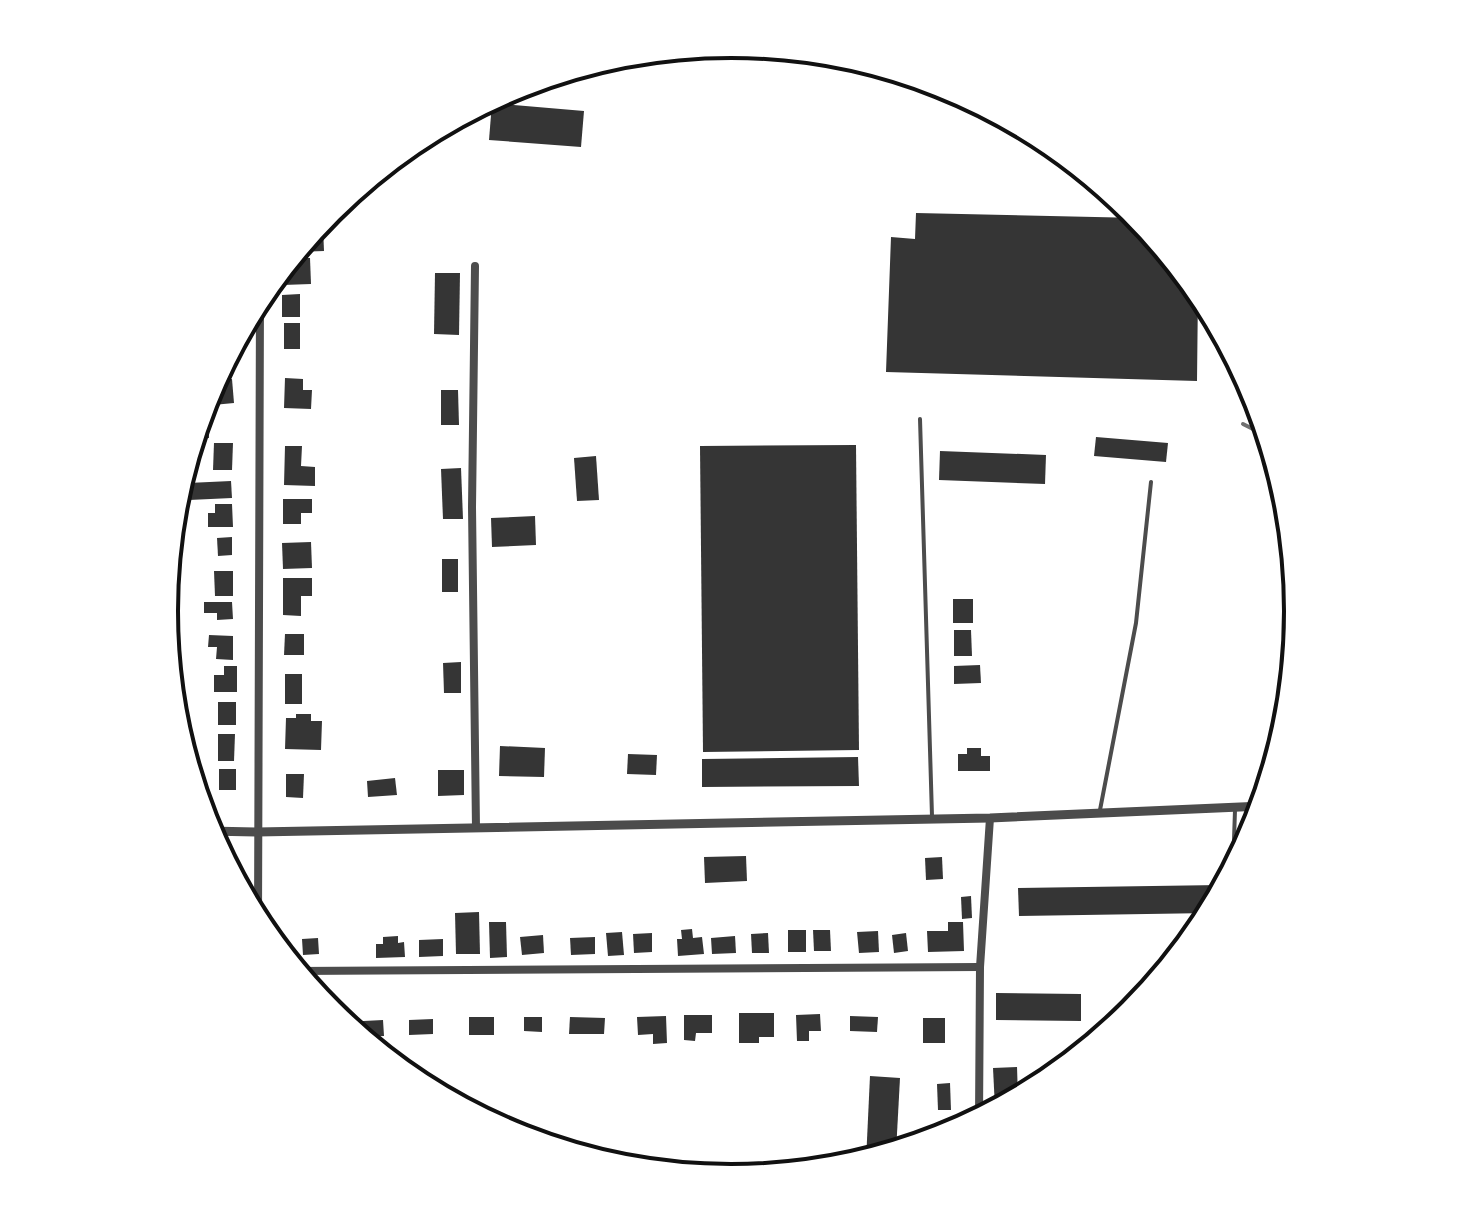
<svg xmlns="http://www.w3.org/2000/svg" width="1463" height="1223" font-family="'DejaVu Sans',sans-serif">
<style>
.building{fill:#353535}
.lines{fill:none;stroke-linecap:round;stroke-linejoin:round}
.service{stroke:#4c4c4c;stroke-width:4}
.minor{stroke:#4c4c4c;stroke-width:8}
.tertiary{stroke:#4c4c4c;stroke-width:9}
.rail{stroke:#707070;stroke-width:4}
.rim{fill:none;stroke:#111;stroke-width:4}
</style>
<rect width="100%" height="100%" fill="#fff"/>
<g class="building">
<polygon points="492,103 584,111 581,147 489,140"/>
<polygon points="916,213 1140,218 1198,290 1197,381 886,372 891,237 915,239"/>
<polygon points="316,227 323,227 324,251 296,252"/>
<polygon points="291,258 310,258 311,284 283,285 282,269"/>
<polygon points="435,273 460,273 459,335 434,334"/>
<polygon points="300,294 300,317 282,317 282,295"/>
<rect x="284" y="323" width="16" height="26"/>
<polygon points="230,351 231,370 220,370 224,362"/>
<polygon points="285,378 303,379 303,390 312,390 311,409 284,408"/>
<polygon points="232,379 234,403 213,405 212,385 215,380"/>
<polygon points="441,390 458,390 459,425 441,425"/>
<polygon points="201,415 208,415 209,438 194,439"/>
<polygon points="1096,437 1168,443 1166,462 1094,456"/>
<polygon points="214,443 233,443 232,470 213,470"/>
<polygon points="856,445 859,750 703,752 700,446"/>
<polygon points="285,446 302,446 301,466 315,467 315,486 284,485"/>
<polygon points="940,451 1046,455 1045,484 939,480"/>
<polygon points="596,456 599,500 577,501 574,458"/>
<polygon points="461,468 463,519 443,519 441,469"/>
<polygon points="231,481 232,498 189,500 188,483"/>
<polygon points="283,499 312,499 312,513 301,513 301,524 283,524"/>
<polygon points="215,504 232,504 233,527 208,527 208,513 215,513"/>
<polygon points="535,516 536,545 492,547 491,518"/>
<polygon points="232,537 232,555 218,556 217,538"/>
<polygon points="311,542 312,568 283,569 282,543"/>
<rect x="442" y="559" width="16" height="33"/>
<polygon points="214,571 233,571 233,596 215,596"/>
<polygon points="283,578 312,578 312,596 301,596 301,616 283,615"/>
<rect x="953" y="599" width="20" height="24"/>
<polygon points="204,602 232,602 233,619 217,620 217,613 204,613"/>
<polygon points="954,630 971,630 972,656 954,656"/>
<polygon points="285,634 304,634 304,655 284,655"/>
<polygon points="209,635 233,636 233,660 216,659 217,647 208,647"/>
<polygon points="461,662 461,693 444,693 443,663"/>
<polygon points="980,665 981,683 954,684 954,666"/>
<polygon points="224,666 237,666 237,692 214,692 214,675 224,675"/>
<rect x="285" y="674" width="17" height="30"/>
<rect x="218" y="702" width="18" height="23"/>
<polygon points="296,714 311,714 311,721 322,721 321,750 285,749 286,718 296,718"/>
<polygon points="218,734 235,734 234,761 218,761"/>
<polygon points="500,746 545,748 544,777 499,776"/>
<polygon points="967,748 981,748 981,756 990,756 990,771 958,771 958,754 967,754"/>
<polygon points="628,754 657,755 656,775 627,774"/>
<polygon points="858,757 859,786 702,787 702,759"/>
<rect x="219" y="769" width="17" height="21"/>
<polygon points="438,770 464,770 464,795 438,796"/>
<polygon points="286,774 304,774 303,798 286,797"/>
<polygon points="395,778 397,795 368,797 367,781"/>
<polygon points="746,856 747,881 705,883 704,857"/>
<polygon points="942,857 943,879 926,880 925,858"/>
<polygon points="1220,885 1220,895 1211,913 1019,916 1018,888"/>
<polygon points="971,896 972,918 962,919 961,897"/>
<polygon points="479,912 480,954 456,954 455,913"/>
<polygon points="489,922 506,922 507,957 490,958"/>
<polygon points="948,922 963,922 964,951 928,952 927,931 948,931"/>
<polygon points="692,929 693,938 702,937 704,954 678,956 677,939 682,939 681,930"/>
<rect x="788" y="930" width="18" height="22"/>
<polygon points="813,930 830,930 831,951 814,951"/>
<polygon points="878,931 879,952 859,953 857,932"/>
<polygon points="622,932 624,955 608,956 606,933"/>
<polygon points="652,933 652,952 634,953 633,934"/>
<polygon points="768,933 769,953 752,953 751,934"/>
<polygon points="906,933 908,951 894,953 892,935"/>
<polygon points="543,935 544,953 522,955 520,937"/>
<polygon points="398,936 398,943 404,942 405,957 376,958 376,944 383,944 383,937"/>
<polygon points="735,936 736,953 712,954 711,938"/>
<polygon points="595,937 595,954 571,955 570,938"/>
<polygon points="318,938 319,954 303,955 302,939"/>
<polygon points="443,939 443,956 419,957 419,940"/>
<polygon points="996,993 1081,994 1081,1021 996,1020"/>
<polygon points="739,1013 774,1013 774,1037 759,1037 759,1043 739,1043"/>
<polygon points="820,1014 821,1031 809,1031 809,1041 797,1041 796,1015"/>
<polygon points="684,1015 712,1015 712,1033 696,1033 695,1041 684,1040"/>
<polygon points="666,1016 667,1043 653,1044 653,1034 638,1035 637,1017"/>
<polygon points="850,1016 878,1017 877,1032 850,1031"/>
<rect x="469" y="1017" width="25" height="18"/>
<polygon points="524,1017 542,1017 542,1032 524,1031"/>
<polygon points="570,1017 605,1018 604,1034 569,1034"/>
<rect x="923" y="1018" width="22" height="25"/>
<polygon points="433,1019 433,1034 409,1035 409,1020"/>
<polygon points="383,1020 384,1036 360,1037 344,1024 344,1022"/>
<polygon points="1017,1067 1018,1099 1002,1107 995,1108 993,1068"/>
<polygon points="870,1076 900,1078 896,1152 866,1161"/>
<polygon points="950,1083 951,1110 938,1110 937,1084"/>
</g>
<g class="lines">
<g class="service">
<polyline points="920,419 932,816"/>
<polyline points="1100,810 1136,623 1151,482"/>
<polyline points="1233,870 1235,810"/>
</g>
<g class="minor">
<polyline points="475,266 472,507 476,828"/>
<polyline points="258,924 260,296"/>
<polyline points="296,971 980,967"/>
<polyline points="979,1120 980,967 990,818"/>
</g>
<polyline class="tertiary" points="208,831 257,832 990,818 1263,806"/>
<polyline class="rail" points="1243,424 1269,437"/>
</g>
<path d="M0 0H1463V1223H0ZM178 611a553 553 0 1 1 1106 0a553 553 0 1 1-1106 0Z" fill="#fff" fill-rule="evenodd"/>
<path class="rim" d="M178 611a553 553 0 1 1 1106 0a553 553 0 1 1-1106 0Z"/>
</svg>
